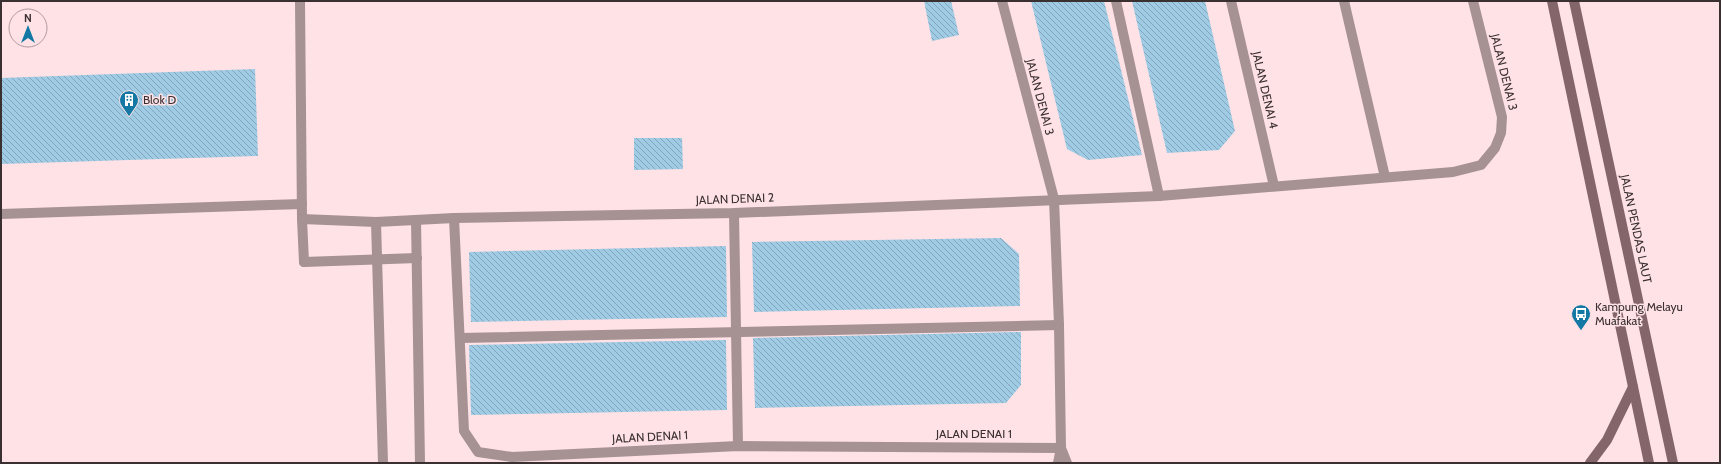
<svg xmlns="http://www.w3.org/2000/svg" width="1721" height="464" font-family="Cabin,sans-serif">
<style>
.building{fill:url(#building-back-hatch)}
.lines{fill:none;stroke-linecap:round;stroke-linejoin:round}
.lane{stroke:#a69193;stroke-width:10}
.street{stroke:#a69193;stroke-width:10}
.secondary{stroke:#84666a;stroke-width:10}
.labels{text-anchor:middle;stroke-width:3;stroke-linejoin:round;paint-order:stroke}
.street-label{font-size:12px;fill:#3a2f31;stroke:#fee2e6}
.poi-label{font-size:12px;fill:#3a2f31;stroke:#fee2e6;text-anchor:start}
</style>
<defs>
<pattern id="building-back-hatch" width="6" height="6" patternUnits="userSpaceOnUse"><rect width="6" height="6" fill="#a0cbe4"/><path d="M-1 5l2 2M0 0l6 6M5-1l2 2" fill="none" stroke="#83a5b9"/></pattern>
</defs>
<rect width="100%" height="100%" fill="#fee2e6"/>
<g class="building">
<polygon points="924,1 951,1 959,35 932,41"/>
<polygon points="1031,1 1104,1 1142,155 1088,160 1067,149"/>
<polygon points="1132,1 1205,1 1235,131 1219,150 1167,153"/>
<polygon points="255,69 258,156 1,164 1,78"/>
<polygon points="634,138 682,138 683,169 634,170"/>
<polygon points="1001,238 1019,254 1020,306 754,312 752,242"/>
<polygon points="726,246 727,317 471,322 469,252"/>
<polygon points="1021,332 1021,385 1006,403 755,408 753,338"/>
<polygon points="726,340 727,410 471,415 469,345"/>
</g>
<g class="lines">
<g class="lane">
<polyline points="300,1 302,219 304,262"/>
<polyline points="1116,1 1159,196"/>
<polyline points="1344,1 1385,177"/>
<polyline points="734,213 738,446"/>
<polyline points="1,214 302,204"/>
<polyline points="454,218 464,431 478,452 512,457 738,446 1061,448"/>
<polyline points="460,338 1059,325"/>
</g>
<g class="street">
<polyline points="1002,1 1054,199 1059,325 1061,448 1058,463"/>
<polyline points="1231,1 1274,186"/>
<polyline points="302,219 376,222 454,218 734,213 1159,196 1453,172 1481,165 1495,148 1501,133 1502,117 1473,1"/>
<polyline points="416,220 420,463"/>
<polyline points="376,222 383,463"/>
<polyline points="304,262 417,258"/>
<polyline points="1061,448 1067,463"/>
</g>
<g class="secondary">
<polyline points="1552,1 1649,463"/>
<polyline points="1574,1 1673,463"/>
<polyline points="1590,463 1607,440 1633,387"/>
</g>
</g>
<defs>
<g id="building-pin" transform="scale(1)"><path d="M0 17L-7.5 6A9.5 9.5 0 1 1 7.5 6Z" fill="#1378a4" stroke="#fee2e6"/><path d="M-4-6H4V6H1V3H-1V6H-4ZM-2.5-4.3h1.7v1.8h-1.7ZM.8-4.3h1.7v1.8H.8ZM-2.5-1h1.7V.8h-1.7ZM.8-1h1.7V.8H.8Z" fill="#fff"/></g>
<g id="bus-pin" transform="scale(1)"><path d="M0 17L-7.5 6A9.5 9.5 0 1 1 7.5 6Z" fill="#1378a4" stroke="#fee2e6"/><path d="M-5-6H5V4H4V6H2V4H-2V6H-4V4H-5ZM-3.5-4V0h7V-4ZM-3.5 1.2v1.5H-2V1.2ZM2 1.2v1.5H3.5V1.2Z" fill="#fff"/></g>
</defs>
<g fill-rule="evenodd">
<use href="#building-pin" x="129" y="100"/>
<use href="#bus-pin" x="1581" y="314"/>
</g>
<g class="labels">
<g class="street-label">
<text transform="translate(1504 72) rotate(76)" y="4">JALAN DENAI 3</text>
<text transform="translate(1265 90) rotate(77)" y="4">JALAN DENAI 4</text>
<text transform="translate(1040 97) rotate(75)" y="4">JALAN DENAI 3</text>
<text transform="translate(735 199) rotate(-2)" y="4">JALAN DENAI 2</text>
<text transform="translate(1636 229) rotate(78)" y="4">JALAN PENDAS LAUT</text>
<text x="974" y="438">JALAN DENAI 1</text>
<text transform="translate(650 437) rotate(-3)" y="4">JALAN DENAI 1</text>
</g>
<g class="poi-label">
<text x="143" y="104">Blok D</text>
<text x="1595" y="311">Kampung Melayu<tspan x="1595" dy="14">Muafakat</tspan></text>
</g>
</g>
<rect width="1721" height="464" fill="none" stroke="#3a2f31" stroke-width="4"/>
<g transform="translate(28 28)"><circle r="19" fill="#fee2e6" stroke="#b09a9e"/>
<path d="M0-3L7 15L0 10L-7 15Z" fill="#1378a4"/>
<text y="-6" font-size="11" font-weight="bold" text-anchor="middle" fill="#3a2f31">N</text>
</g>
</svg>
